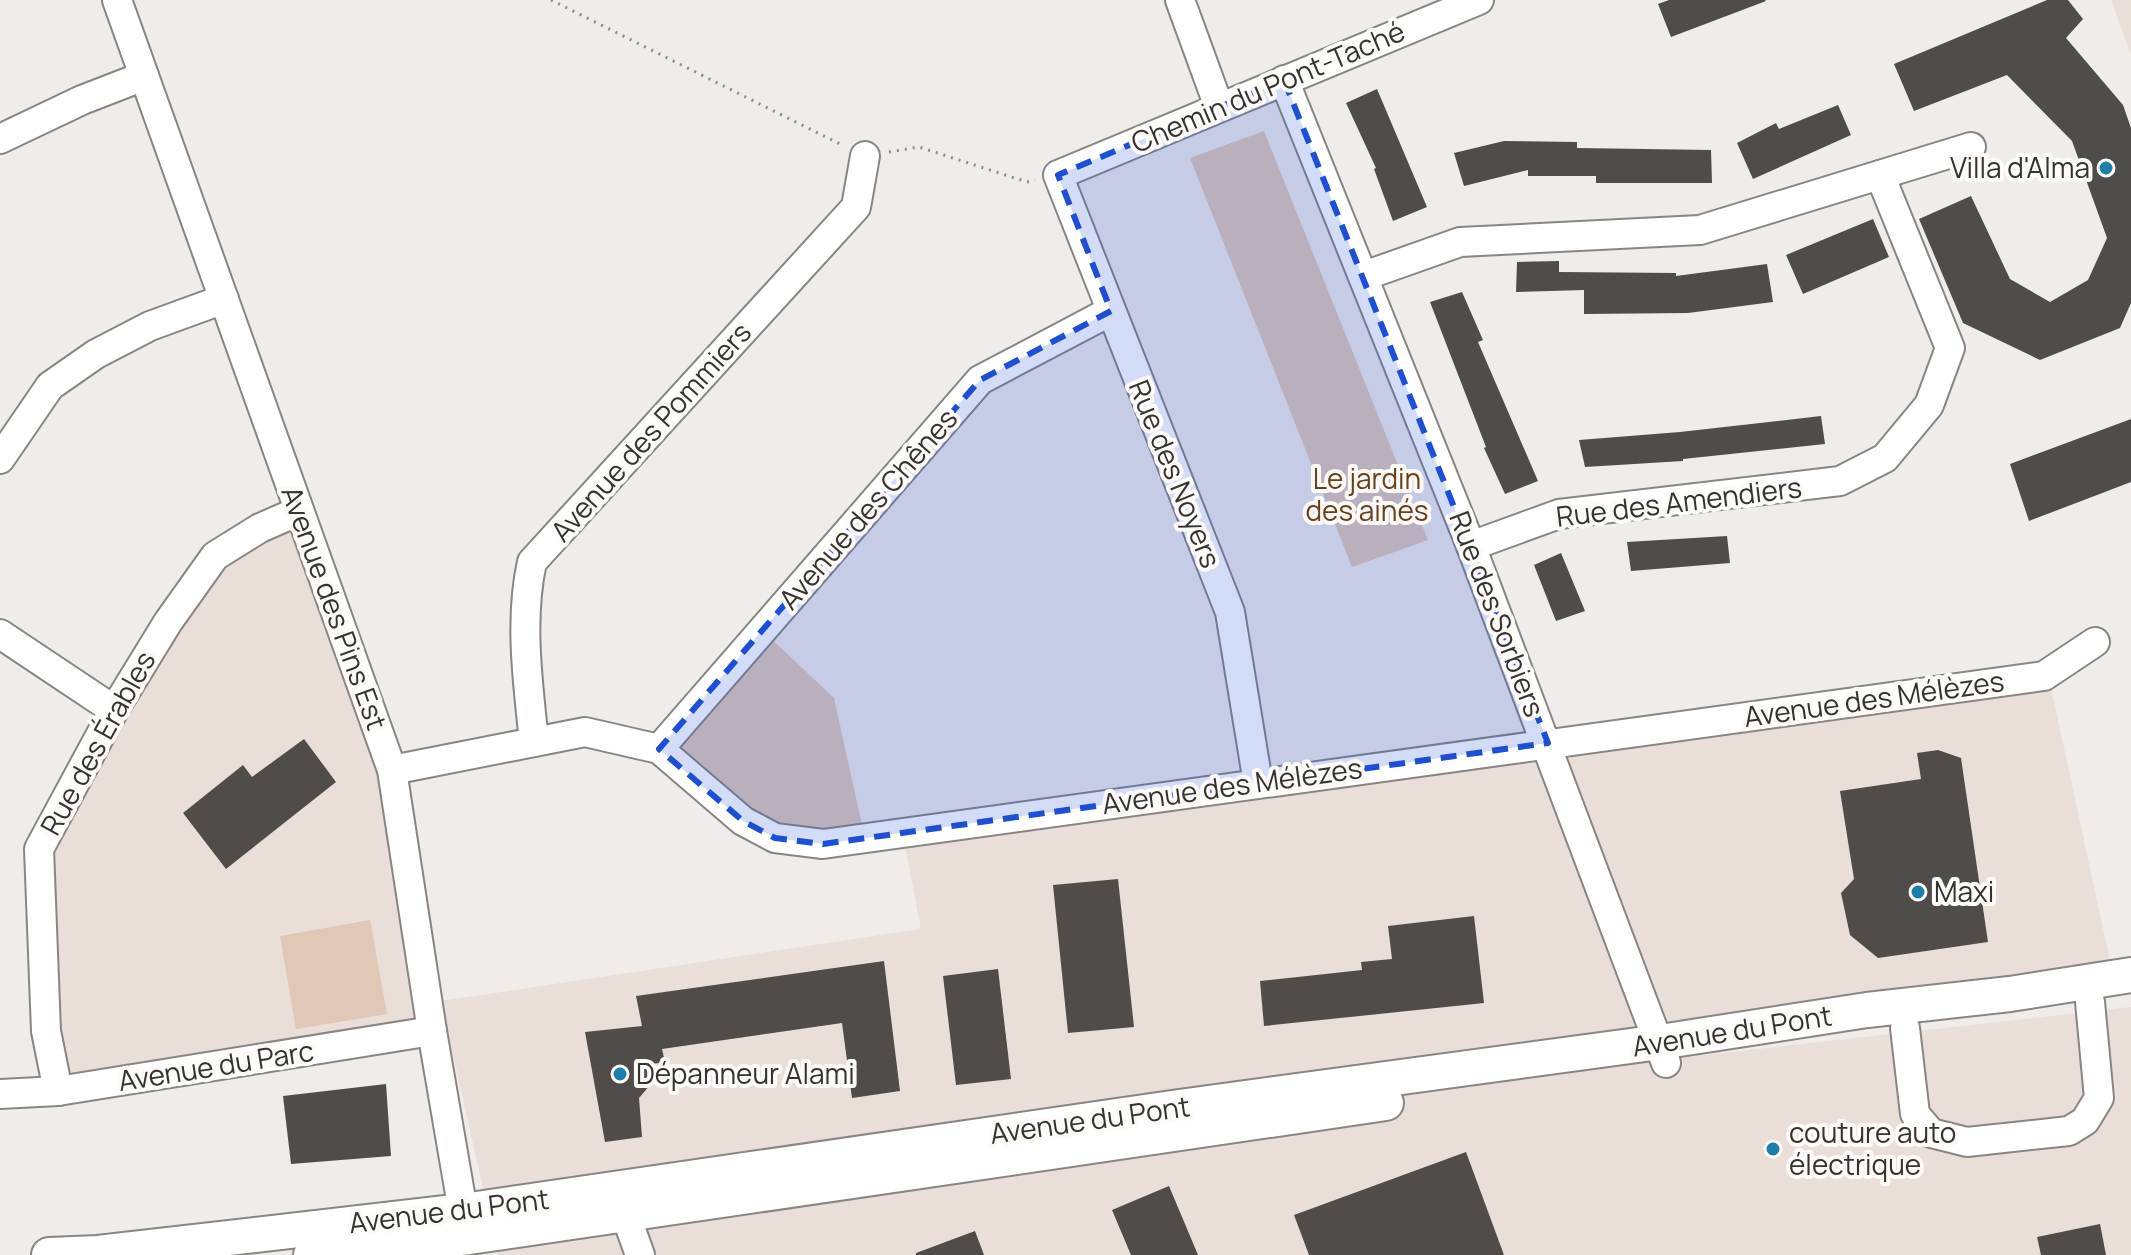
<svg xmlns="http://www.w3.org/2000/svg" width="2131" height="1255" font-family="Manrope,sans-serif">
<style>
.built{fill:#e9ded8}
.green{fill:#e1c7b6}
.building{fill:#4f4c4a}
.lines{fill:none;stroke-linecap:round;stroke-linejoin:round}
.minor-casing{stroke:#888583;stroke-width:32}
.major-casing{stroke:#888583;stroke-width:38}
.highway-casing{stroke:#888583;stroke-width:44}
.path{stroke:#8d8a89;stroke-width:3;stroke-dasharray:2 6;stroke-linecap:butt}
.minor{stroke:#fff;stroke-width:28}
.major{stroke:#fff;stroke-width:34}
.highway{stroke:#fff;stroke-width:40}
.marked{fill:#1d4ed8;fill-opacity:0.2;stroke:#1d4ed8;stroke-width:6;stroke-dasharray:16 10;stroke-linejoin:round}
.poi-dot{fill:#1e7eaa;stroke:#fdfaf7;stroke-width:3}
.labels{text-anchor:middle;stroke-width:8;stroke-linejoin:round;paint-order:stroke}
.street-label{font-size:28px;fill:#343332;stroke:#fdfaf7}
.poi-label{font-size:28px;fill:#343332;stroke:#fdfaf7;text-anchor:start}
.park-label{font-size:28px;fill:#6b3d1a;stroke:#fdfaf7}
</style>
<rect width="100%" height="100%" fill="#f0ecea"/>
<g class="built">
<polygon points="2111,0 2131,0 2131,55"/>
<polygon points="301,515 392,770 432,1031 58,1091 39,849 215,556"/>
<polygon points="2050,683 2115,984 1679,1058 2131,1007 2131,1255 498,1255 441,1001 921,929 904,841 1543,762"/>
</g>
<g class="green">
<polygon points="1264,131 1428,540 1352,567 1190,158"/>
<polygon points="762,630 834,698 864,834 775,838 664,749"/>
<polygon points="370,920 387,1014 296,1029 280,936"/>
</g>
<g class="building">
<polygon points="1669,0 1765,0 1766,1 1671,37 1658,4"/>
<polygon points="2047,0 2068,0 2083,19 2066,38 2123,105 2131,128 2131,303 2120,328 2040,360 1963,323 1919,219 1971,196 2010,279 2050,302 2088,280 2107,238 2072,141 2007,75 1914,111 1894,64"/>
<polygon points="1377,89 1427,207 1393,221 1374,169 1376,168 1346,103"/>
<polygon points="1838,105 1851,135 1753,179 1737,143 1776,123 1779,129"/>
<polygon points="1504,141 1577,142 1577,148 1711,150 1712,183 1596,183 1596,176 1528,176 1528,170 1464,186 1454,153"/>
<polygon points="1873,219 1889,257 1803,294 1786,255"/>
<polygon points="1559,261 1559,272 1676,273 1676,276 1767,264 1773,302 1688,313 1584,314 1584,290 1516,292 1517,262"/>
<polygon points="1462,292 1483,340 1478,342 1538,481 1505,494 1484,448 1486,447 1430,302"/>
<polygon points="1821,416 1825,444 1683,459 1683,461 1585,467 1579,440 1680,432"/>
<polygon points="2131,419 2131,482 2029,521 2010,464"/>
<polygon points="1727,536 1730,563 1631,571 1627,542"/>
<polygon points="1561,553 1585,611 1556,621 1534,565"/>
<polygon points="304,739 336,782 226,869 183,813 243,765 252,777"/>
<polygon points="1938,750 1961,758 1988,942 1878,958 1850,935 1841,893 1854,879 1840,791 1921,779 1917,753"/>
<polygon points="1118,879 1134,1027 1068,1033 1053,885"/>
<polygon points="1474,916 1484,1003 1264,1026 1260,981 1362,970 1361,962 1392,959 1388,926"/>
<polygon points="884,961 900,1091 852,1098 842,1023 662,1049 665,1062 646,1065 650,1085 639,1098 642,1137 605,1142 585,1032 642,1026 636,996"/>
<polygon points="998,969 1011,1079 956,1085 943,976"/>
<polygon points="386,1084 391,1156 291,1164 283,1096"/>
<polygon points="1466,1152 1504,1255 1309,1255 1294,1215"/>
<polygon points="1169,1186 1198,1255 1131,1255 1112,1210"/>
<polygon points="2100,1224 2106,1255 2041,1255 2037,1237"/>
<polygon points="975,1231 984,1255 916,1255 916,1253"/>
</g>
<g class="lines">
<g class="minor-casing">
<g id="minor">
<polyline points="117,0 392,770 432,1031 463,1211"/>
<polyline points="1180,0 1219,107"/>
<polyline points="1284,80 1471,546 1666,1063"/>
<polyline points="0,139 82,100 144,76"/>
<polyline points="1364,276 1460,242 1700,230 1971,147"/>
<polyline points="0,459 50,386 96,354 150,326 224,299"/>
<polyline points="1471,546 1559,514 1840,481 1885,458 1929,405 1950,348 1880,175"/>
<polyline points="0,634 114,710"/>
<path d="M534 742C528 683 519 620 532 562L856 207 865 156"/>
<polyline points="659,749 980,380 1111,311"/>
<polyline points="392,770 585,732 659,749 743,821 775,838 823,844 2044,676 2095,642"/>
<polyline points="1258,783 1230,612 1058,175 1479,0"/>
<polyline points="1905,1028 1915,1114 1931,1133 1967,1142 2069,1131 2085,1121 2099,1098 2090,1002"/>
<polyline points="58,1091 46,1031 39,849 114,710 168,622 215,556 260,528 299,511"/>
<polyline points="0,1094 58,1091 432,1031"/>
<polyline points="625,1213 640,1255"/>
</g>
</g>
<g class="major-casing">
<g id="major">
<polyline points="49,1255 98,1253 463,1211 1172,1108 1660,1042 1867,1010 2010,994 2131,975"/>
<polyline points="311,1255 469,1237 1386,1103"/>
</g>
</g>
<g class="highway-casing">
<polyline id="highway" points="323,1254 330,1255"/>
</g>
<g class="path">
<polyline points="551,0 844,146"/>
<polyline points="889,152 919,147 1027,182 1035,180"/>
</g>
<use href="#minor" class="minor"/>
<use href="#major" class="major"/>
<use href="#highway" class="highway"/>
</g>
<path class="marked" d="M1284 80 1548 743 823 844 775 838 743 821 659 749 980 380 1111 311 1058 175Z"/>
<g class="poi-dot">
<circle cx="2106" cy="168" r="8"/>
<circle cx="1918" cy="892" r="8"/>
<circle cx="620" cy="1074" r="8"/>
<circle cx="1773" cy="1149" r="8"/>
</g>
<g class="labels">
<g class="street-label">
<text transform="translate(1268 87) rotate(-23)" y="10">Chemin du Pont-Taché</text>
<text transform="translate(651 432) rotate(-48)" y="10">Avenue des Pommiers</text>
<text transform="translate(1175 474) rotate(68)" y="10">Rue des Noyers</text>
<text transform="translate(1679 502) rotate(-7)" y="10">Rue des Amendiers</text>
<text transform="translate(868 509) rotate(-49)" y="10">Avenue des Chênes</text>
<text transform="translate(334 608) rotate(70)" y="10">Avenue des Pins Est</text>
<text transform="translate(1497 614) rotate(69)" y="10">Rue des Sorbiers</text>
<text transform="translate(1874 699) rotate(-8)" y="10">Avenue des Mélèzes</text>
<text transform="translate(98 743) rotate(-61)" y="10">Rue des Érables</text>
<text transform="translate(1232 786) rotate(-8)" y="10">Avenue des Mélèzes</text>
<text transform="translate(1732 1031) rotate(-9)" y="10">Avenue du Pont</text>
<text transform="translate(216 1066) rotate(-9)" y="10">Avenue du Parc</text>
<text transform="translate(1090 1120) rotate(-8)" y="10">Avenue du Pont</text>
<text transform="translate(449 1211) rotate(-7)" y="10">Avenue du Pont</text>
</g>
<g class="poi-label">
<text x="2090" y="178" text-anchor="end">Villa d'Alma</text>
<text x="1934" y="902">Maxi</text>
<text x="636" y="1084">Dépanneur Alami</text>
<text x="1789" y="1143">couture auto<tspan x="1789" dy="32">électrique</tspan></text>
</g>
<g class="park-label">
<text x="1367" y="489">Le jardin<tspan x="1367" dy="32">des ainés</tspan></text>
</g>
</g>
</svg>
